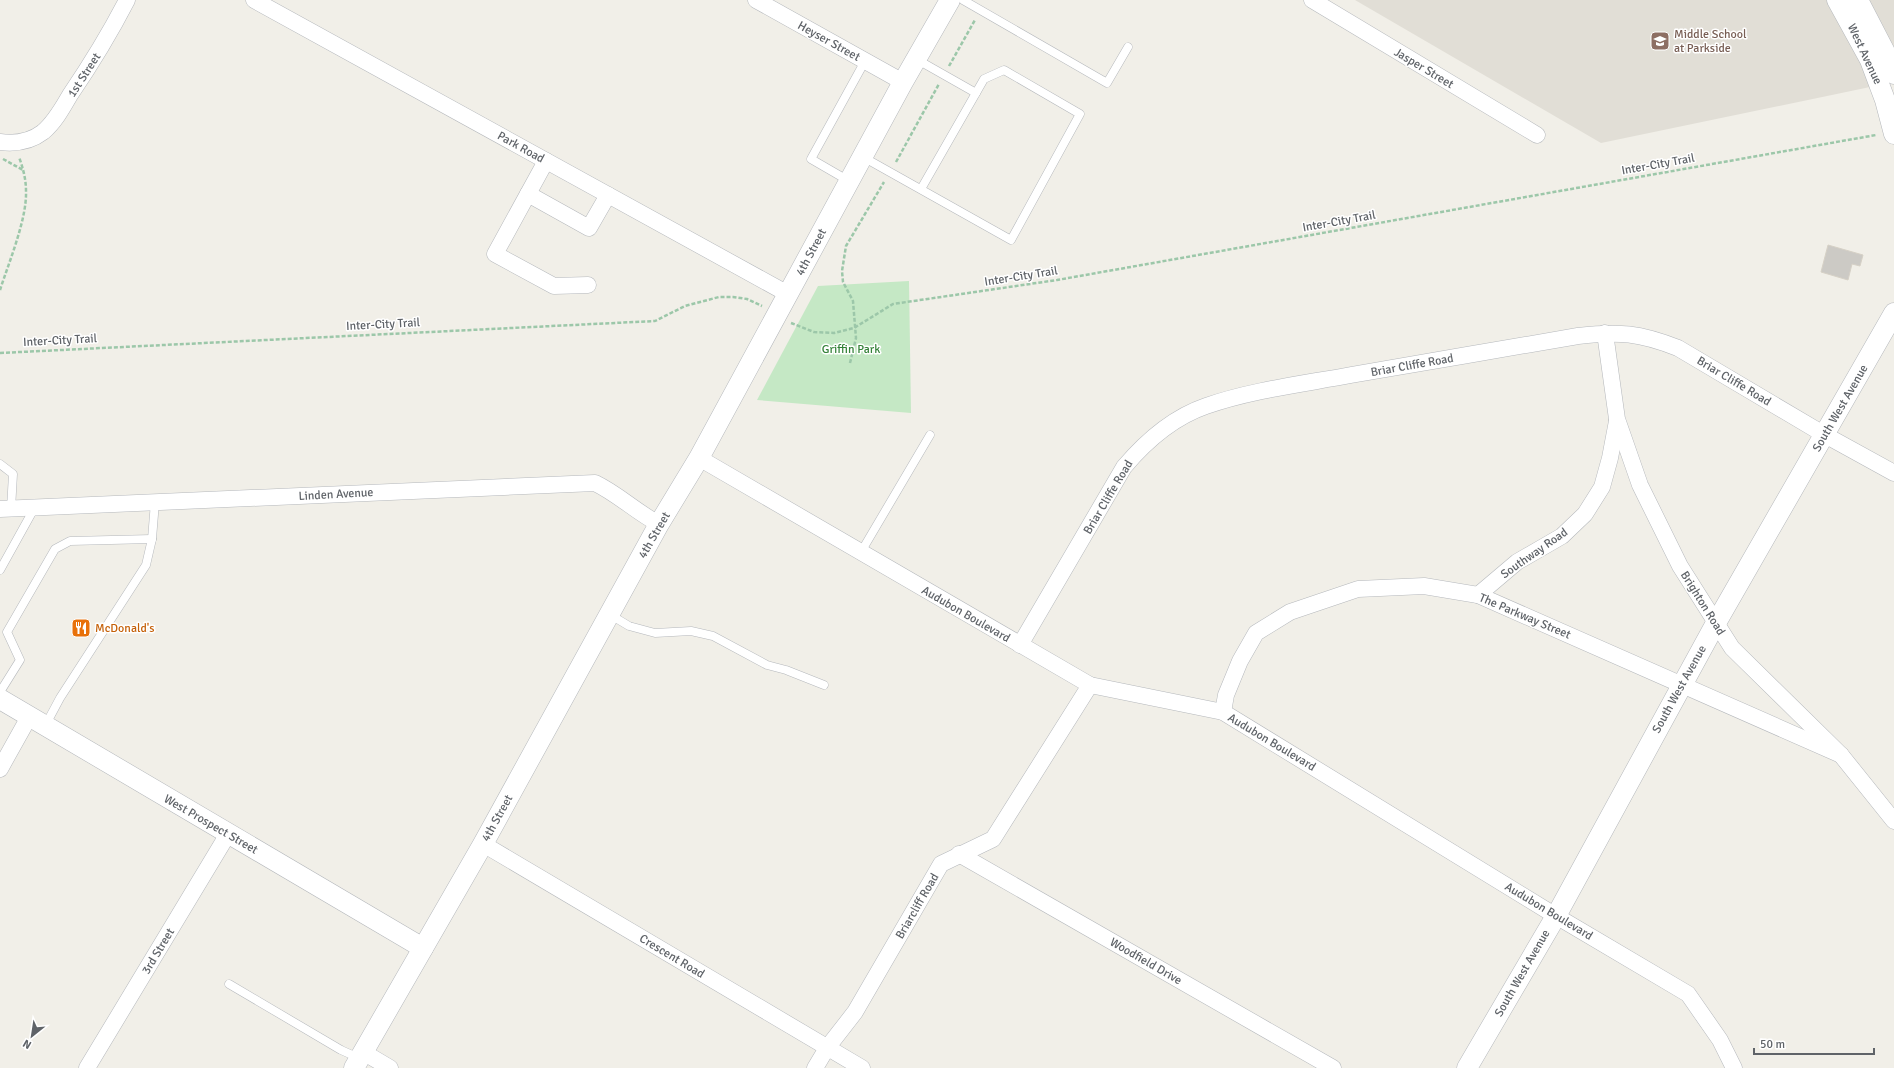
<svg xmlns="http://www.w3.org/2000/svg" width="1894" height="1068" viewBox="0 0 1894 1068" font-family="Signika,sans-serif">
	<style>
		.education { fill: #e1ded6 }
		.green { fill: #c5e8c5 }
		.building { fill: #cccac5; stroke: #d6d1c6 }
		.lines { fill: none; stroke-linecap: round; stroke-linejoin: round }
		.service-casing { stroke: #b5b8bc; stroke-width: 9 }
		.minor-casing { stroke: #b5b8bc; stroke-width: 17 }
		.tertiary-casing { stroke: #b5b8bc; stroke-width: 21 }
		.path { stroke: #9cc7a9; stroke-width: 2.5; stroke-dasharray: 4 2; stroke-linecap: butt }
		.service { stroke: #fff; stroke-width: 8 }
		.minor { stroke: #fff; stroke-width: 16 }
		.tertiary { stroke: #fff; stroke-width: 20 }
		.labels { text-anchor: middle; stroke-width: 3; stroke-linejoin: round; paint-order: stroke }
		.education-label { font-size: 12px; fill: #785e54; stroke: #fff; text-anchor: start }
		.street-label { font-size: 12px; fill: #5f6368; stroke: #fff }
		.park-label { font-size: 12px; fill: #348238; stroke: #fff }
		.food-label { font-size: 12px; fill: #c56008; stroke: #fff; text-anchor: start }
	</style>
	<rect width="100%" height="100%" fill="#f1efe8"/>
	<polygon class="education" points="1355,0 1894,0 1894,82 1601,143"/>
	<polygon class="green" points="909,281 911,413 757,400 818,286"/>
	<polygon class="building" points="1828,245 1863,255 1860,266 1852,264 1848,280 1821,272"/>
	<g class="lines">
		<defs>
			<g id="service">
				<polyline points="963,0 1107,83 1128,47"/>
				<polyline points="916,59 976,93"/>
				<polyline points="863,157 1011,240 1080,114 1004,70 984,79 921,189"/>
				<polyline points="849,181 811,159 865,61"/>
				<polyline points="0,464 13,474 11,509"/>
				<polyline points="861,552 930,435"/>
				<polyline points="0,570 35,507"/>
				<polyline points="609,614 629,626 655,633 691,631 713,636 767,665 786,670 824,685"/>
				<polyline points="0,692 20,660 7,632 55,549 70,541 152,539"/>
				<polyline points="45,726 60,698 146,565 152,539 155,502"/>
				<polyline points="229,984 341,1050 359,1058"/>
			</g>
			<g id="minor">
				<polyline points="254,0 788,294"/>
				<polyline points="756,0 903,82"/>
				<polyline points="1312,0 1537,135"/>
				<path d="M 0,142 C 16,144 30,142 43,132 C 55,122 63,107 70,95 C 91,64 110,33 127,0"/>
				<polyline points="546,161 495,254 554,286 588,285"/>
				<polyline points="528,194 589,228 608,195"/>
				<polyline points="1605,333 1617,419 1640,485 1680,566 1732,648 1841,755 1894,821"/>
				<polyline points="699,458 1090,685 1223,712 1556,916 1688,994 1720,1040 1734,1068"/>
				<path d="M 0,509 L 595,483 C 618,494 636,512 659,524"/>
				<polyline points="1478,595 1517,562 1562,536 1585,514 1602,487 1610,458 1617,421"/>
				<path d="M 1020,645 L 1124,467 C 1146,441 1174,417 1206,406 C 1252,390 1303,384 1351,375 C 1427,362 1502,349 1578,336 C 1619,331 1640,333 1678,348 L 1825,435 L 1894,473"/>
				<polyline points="1223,712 1226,695 1240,661 1256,633 1290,612 1358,589 1424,586 1478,595 1841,755"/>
				<polyline points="0,769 29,717"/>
				<polyline points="483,844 862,1068"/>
				<polyline points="959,854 1333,1068"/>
				<polyline points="363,1052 390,1068"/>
				<polyline points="87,1068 228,834"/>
				<polyline points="815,1068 827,1048 855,1012 941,864 993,839 1090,685"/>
			</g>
			<g id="tertiary">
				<polyline points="1837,0 1870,60 1885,100 1894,134"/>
				<polyline points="1858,0 1888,58 1894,74"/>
				<polyline points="0,699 423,948"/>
				<polyline points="354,1068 483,844 659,524 699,458 903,82 950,0"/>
				<polyline points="1467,1068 1556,916 1716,623 1894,313"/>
			</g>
		</defs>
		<use href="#service" class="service-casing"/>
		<use href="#minor" class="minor-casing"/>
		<use href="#tertiary" class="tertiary-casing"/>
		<g class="path">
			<polyline points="949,66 975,20"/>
			<polyline points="3,159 23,170"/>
			<polyline points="896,162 939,84"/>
			<path d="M 0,290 C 9,262 27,219 26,191 C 26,179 23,168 19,157"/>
			<polyline points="791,323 814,332 834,333 854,328 893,304 1057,280 1876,135"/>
			<polyline points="0,353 655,321 685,306 719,297 733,297 747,299 762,306"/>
			<polyline points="850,363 856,338 853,301 843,282 842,271 846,246 884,182"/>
		</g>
		<use href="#service" class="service"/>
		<use href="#minor" class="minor"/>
		<use href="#tertiary" class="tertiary"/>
	</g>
	<defs>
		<symbol id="school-square" viewBox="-11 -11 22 22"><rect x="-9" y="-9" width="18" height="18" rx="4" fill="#8d6e63" stroke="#fff"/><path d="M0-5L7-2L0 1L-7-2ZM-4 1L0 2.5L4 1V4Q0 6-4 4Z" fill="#fff"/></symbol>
		<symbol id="restaurant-square" viewBox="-11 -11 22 22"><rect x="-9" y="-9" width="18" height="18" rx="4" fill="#e8710a" stroke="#fff"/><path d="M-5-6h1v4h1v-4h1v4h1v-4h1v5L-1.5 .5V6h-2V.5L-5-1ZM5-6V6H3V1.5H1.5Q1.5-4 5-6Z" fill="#fff"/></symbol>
	</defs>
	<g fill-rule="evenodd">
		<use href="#school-square" x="1649" y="30" width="22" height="22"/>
		<use href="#restaurant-square" x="70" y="617" width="22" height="22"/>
	</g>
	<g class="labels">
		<g class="education-label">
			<text x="1674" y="38">Middle School<tspan x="1674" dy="14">at Parkside</tspan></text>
		</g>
		<g class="street-label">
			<text transform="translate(829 41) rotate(29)" y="4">Heyser Street</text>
			<text transform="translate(1865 54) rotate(65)" y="4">West Avenue</text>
			<text transform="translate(1424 68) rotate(31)" y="4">Jasper Street</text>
			<text transform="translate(84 75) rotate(-57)" y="4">1st Street</text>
			<text transform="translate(521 147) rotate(29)" y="4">Park Road</text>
			<text transform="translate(1658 164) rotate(-10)" y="4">Inter-City Trail</text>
			<text transform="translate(1339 221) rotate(-10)" y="4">Inter-City Trail</text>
			<text transform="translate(811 252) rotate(-62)" y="4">4th Street</text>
			<text transform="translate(1021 276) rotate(-9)" y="4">Inter-City Trail</text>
			<text transform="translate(383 324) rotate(-3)" y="4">Inter-City Trail</text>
			<text transform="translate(60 340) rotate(-3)" y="4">Inter-City Trail</text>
			<text transform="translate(1412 365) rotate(-10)" y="4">Briar Cliffe Road</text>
			<text transform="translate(1734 381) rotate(31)" y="4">Briar Cliffe Road</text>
			<text transform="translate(1840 408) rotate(-60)" y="4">South West Avenue</text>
			<text transform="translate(336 494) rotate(-3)" y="4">Linden Avenue</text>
			<text transform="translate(1108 497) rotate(-59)" y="4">Briar Cliffe Road</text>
			<text transform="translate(654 535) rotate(-60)" y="4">4th Street</text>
			<text transform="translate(1534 553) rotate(-35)" y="4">Southway Road</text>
			<text transform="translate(1703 603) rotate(58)" y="4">Brighton Road</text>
			<text transform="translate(966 614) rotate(30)" y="4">Audubon Boulevard</text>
			<text transform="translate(1525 616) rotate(23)" y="4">The Parkway Street</text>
			<text transform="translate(1679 689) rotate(-61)" y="4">South West Avenue</text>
			<text transform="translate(1272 742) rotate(31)" y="4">Audubon Boulevard</text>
			<text transform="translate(497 818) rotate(-61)" y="4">4th Street</text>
			<text transform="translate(211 824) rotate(30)" y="4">West Prospect Street</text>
			<text transform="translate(917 906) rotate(-60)" y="4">Briarcliff Road</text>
			<text transform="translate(1549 911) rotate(31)" y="4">Audubon Boulevard</text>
			<text transform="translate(158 951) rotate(-59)" y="4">3rd Street</text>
			<text transform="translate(672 956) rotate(31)" y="4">Crescent Road</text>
			<text transform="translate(1146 961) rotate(30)" y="4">Woodfield Drive</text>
			<text transform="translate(1522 973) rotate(-60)" y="4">South West Avenue</text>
		</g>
		<g class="park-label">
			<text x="851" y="353">Griffin Park</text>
		</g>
		<g class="food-label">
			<text x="95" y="632">McDonald's</text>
		</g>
	</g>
	<g transform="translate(32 1036) rotate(210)" stroke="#ffffff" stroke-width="3" paint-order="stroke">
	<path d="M0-3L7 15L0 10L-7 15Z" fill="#5f6368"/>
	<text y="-6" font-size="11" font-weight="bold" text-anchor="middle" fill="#5f6368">N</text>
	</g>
	<path d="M1754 1048v6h120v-6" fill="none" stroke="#5f6368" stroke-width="2"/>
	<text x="1760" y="1048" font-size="12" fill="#5f6368" stroke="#ffffff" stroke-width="3" paint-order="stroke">50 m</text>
</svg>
